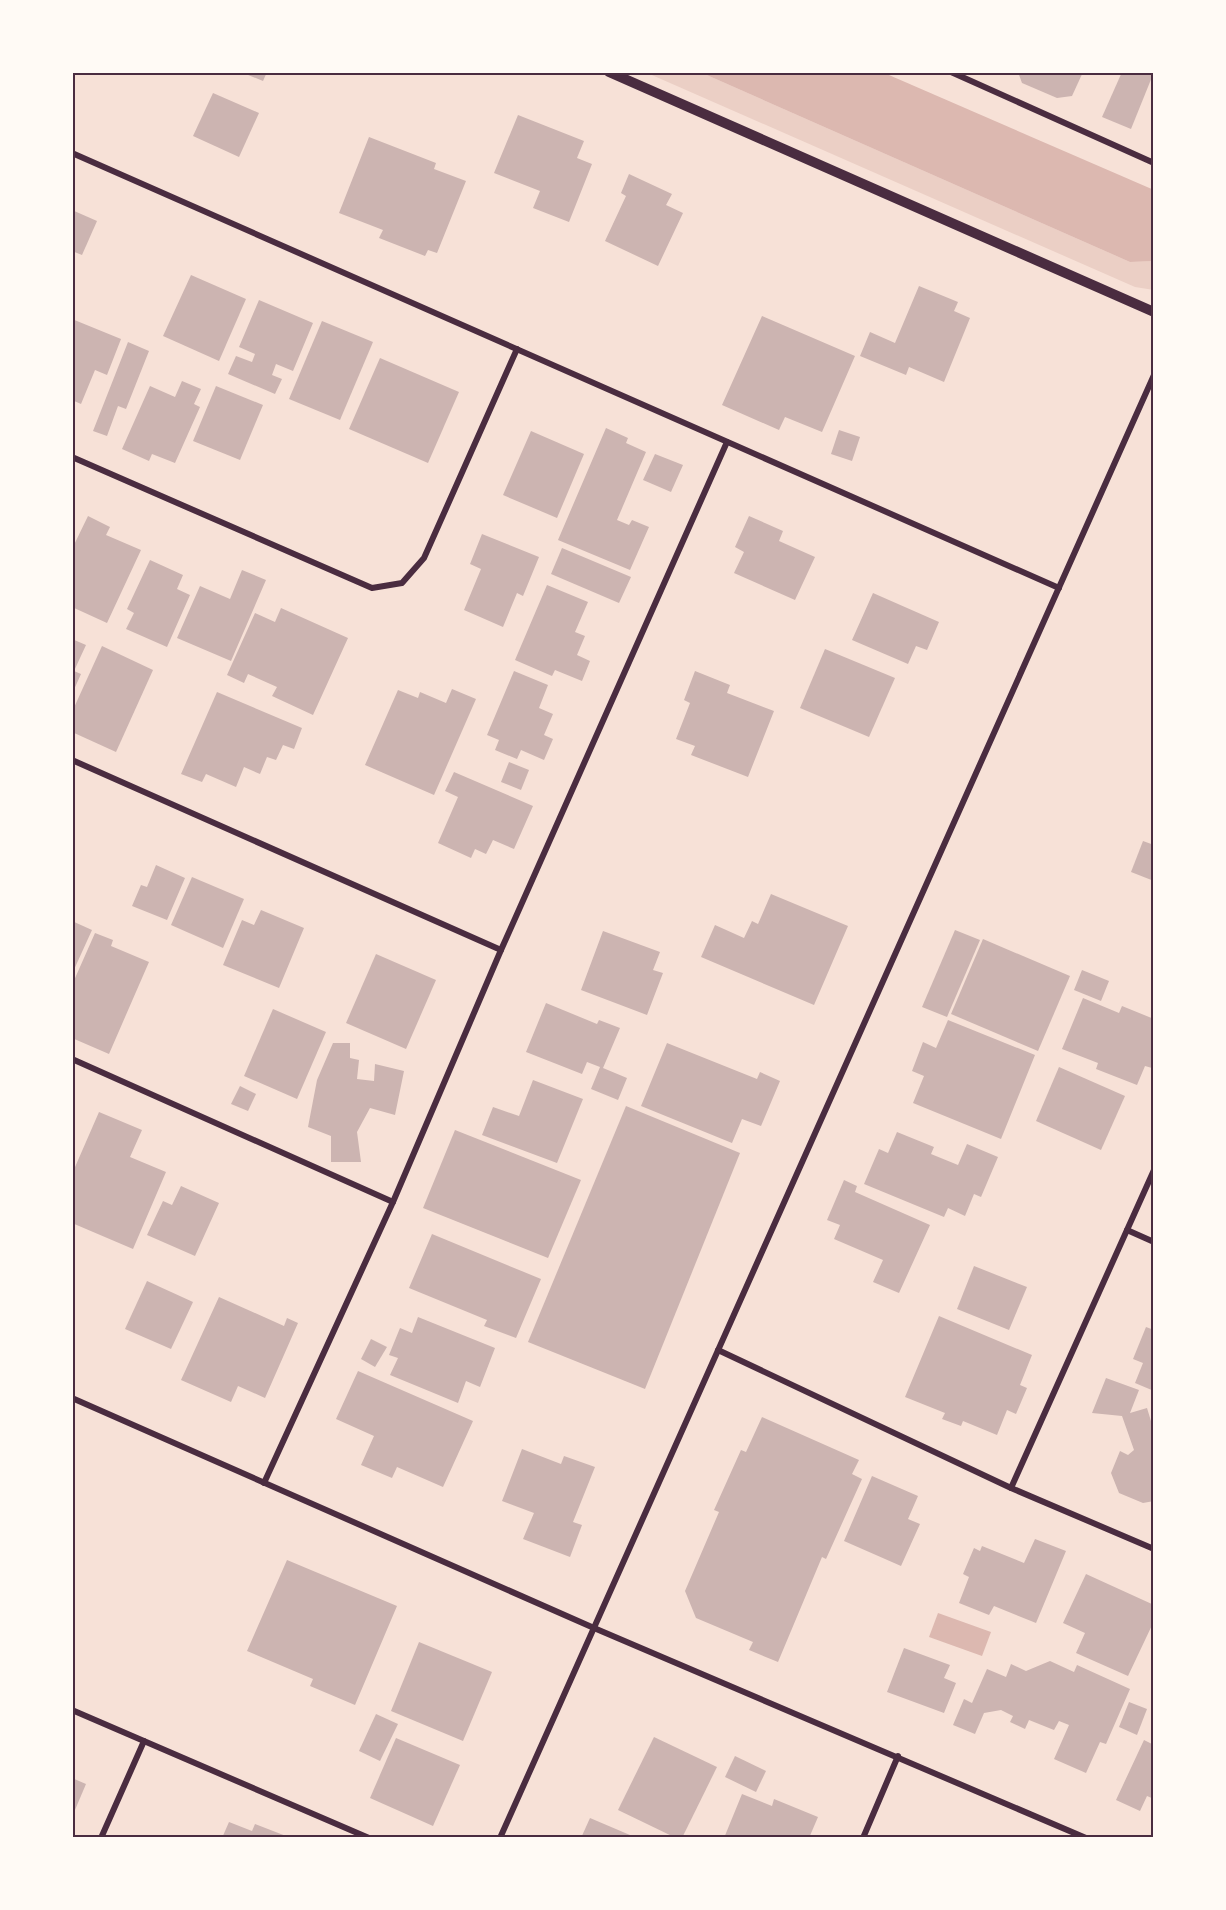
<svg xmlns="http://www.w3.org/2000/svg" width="1226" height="1910" viewBox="0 0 1226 1910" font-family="Arial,sans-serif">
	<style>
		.green { fill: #ebcfc5 }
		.water { fill: #dcb8b0 }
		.building { fill: #ccb4b1 }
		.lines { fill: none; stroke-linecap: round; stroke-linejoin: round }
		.minor { stroke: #4a2c40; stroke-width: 6 }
		.tertiary { stroke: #4a2c40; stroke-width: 10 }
		.neatline { fill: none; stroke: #4a2c40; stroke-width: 2 }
	</style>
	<rect width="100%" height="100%" fill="#f7e1d7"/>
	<polygon class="green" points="645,72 700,72 1130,262 1154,261 1154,290 1135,287"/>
	<g class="water">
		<polygon points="700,72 882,72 1154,190 1154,261 1130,262"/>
		<polygon points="938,1613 991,1632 982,1656 929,1637"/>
	</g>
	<g class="building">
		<polygon points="241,72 267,72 263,81"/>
		<polygon points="1018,72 1083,72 1072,96 1057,98 1022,83"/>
		<polygon points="1122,72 1154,72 1131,129 1102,117"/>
		<polygon points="213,93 259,113 239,157 193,136"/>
		<polygon points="518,115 584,141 577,158 592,164 569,222 533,208 540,191 494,173"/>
		<polygon points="369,137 436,163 434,169 466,181 437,253 428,250 425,256 379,238 383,230 339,213"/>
		<polygon points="629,174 672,194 666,205 683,213 658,266 605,241 626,196 621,193"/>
		<polygon points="72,210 97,221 82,255 72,251"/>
		<polygon points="191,275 246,299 219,361 163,336"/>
		<polygon points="919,286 958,302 954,311 970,318 944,382 909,367 906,375 860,356 870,332 895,343"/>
		<polygon points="259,300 313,323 293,371 276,364 272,375 282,379 275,394 228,374 236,356 252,362 255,354 239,347"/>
		<polygon points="762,316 855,356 822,432 785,417 779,430 722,405"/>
		<polygon points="72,319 121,339 107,375 95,370 81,404 72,400"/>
		<polygon points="322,321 373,342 340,420 289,399"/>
		<polygon points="128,342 149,351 126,409 118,406 107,436 93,431"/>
		<polygon points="380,358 459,392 428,463 349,429"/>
		<polygon points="182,381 201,389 194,404 200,407 175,463 152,454 149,461 122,449 150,386 175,397"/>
		<polygon points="216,386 263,405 240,460 193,441"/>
		<polygon points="606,428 628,438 626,443 646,452 617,520 629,525 632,520 649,527 630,570 558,540"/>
		<polygon points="839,430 860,437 852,461 831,454"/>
		<polygon points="531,431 584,454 557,518 503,495"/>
		<polygon points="655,454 683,465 671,492 643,480"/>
		<polygon points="88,516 110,527 106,535 141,550 107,623 72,607 72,549"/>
		<polygon points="749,516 783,531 779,541 815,557 795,600 734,573 744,552 735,547"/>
		<polygon points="482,534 539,557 523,596 517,593 503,627 464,610 481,569 470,564"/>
		<polygon points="562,548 631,577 619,603 551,574"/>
		<polygon points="150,560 183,575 177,589 190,595 167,647 126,629 134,613 127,609"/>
		<polygon points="242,570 266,580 231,661 177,638 200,586 230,599"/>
		<polygon points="547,585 588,602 575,632 585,636 577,655 590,661 582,681 555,670 552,676 515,660"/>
		<polygon points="873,593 939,622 927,650 916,646 908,664 852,640"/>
		<polygon points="281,608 348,638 313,715 272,696 277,687 248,674 244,683 227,675 255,613 275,622"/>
		<polygon points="72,639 86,645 74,671 81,674 72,694"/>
		<polygon points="102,646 153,670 116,752 72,732 72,712"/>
		<polygon points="825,649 895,678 869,737 800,708"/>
		<polygon points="514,671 548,685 539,708 553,714 544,735 553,739 544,760 521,750 517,759 495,750 499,740 487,735"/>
		<polygon points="695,671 730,685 727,693 774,711 748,777 691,755 695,746 676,739 690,703 684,700"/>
		<polygon points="452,689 476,699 434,795 365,765 398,690 418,698 420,692 446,703"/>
		<polygon points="217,692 302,728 294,749 283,745 276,760 267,757 260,774 244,767 236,787 206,774 202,782 181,774"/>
		<polygon points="509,762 529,770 521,790 501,782"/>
		<polygon points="454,772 533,806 514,849 493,840 486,854 475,849 471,858 438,843 458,797 445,791"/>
		<polygon points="1143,841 1154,845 1154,881 1131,872"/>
		<polygon points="156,865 185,878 167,920 132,906 141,885 147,887"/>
		<polygon points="192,877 244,899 223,948 171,925"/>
		<polygon points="771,894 848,926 814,1005 701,957 715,925 744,938 752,921 758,924"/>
		<polygon points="261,910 304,928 279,988 223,965 242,920 254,925"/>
		<polygon points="72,921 92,930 72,974"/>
		<polygon points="955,930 980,940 947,1017 922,1007"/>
		<polygon points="603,931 660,952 653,970 663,973 647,1015 581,990"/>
		<polygon points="95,933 113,940 111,946 149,962 109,1054 72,1038 72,985"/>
		<polygon points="983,939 1070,976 1038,1051 951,1014"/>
		<polygon points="376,954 436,980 406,1049 346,1023"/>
		<polygon points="1082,970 1109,981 1101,1001 1074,990"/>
		<polygon points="1083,998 1119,1013 1122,1006 1154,1019 1154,1062 1152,1068 1145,1066 1137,1085 1096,1069 1098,1063 1062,1049"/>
		<polygon points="546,1003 597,1024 599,1020 620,1028 603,1068 627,1078 618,1100 591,1089 600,1067 587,1062 582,1074 526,1052"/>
		<polygon points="273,1009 326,1032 297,1099 244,1076"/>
		<polygon points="948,1020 1035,1055 1001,1139 913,1103 924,1076 912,1071 923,1042 936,1048"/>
		<polygon points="333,1043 350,1043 350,1058 359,1060 357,1079 374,1081 375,1064 404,1071 395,1115 370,1108 357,1132 361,1162 331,1162 331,1136 308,1127 317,1080"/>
		<polygon points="667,1043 757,1079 760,1072 780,1081 761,1126 742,1119 732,1143 641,1106"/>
		<polygon points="1059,1067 1125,1096 1101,1150 1036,1121"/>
		<polygon points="533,1080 583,1099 557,1163 482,1135 493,1107 519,1116"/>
		<polygon points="240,1086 256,1094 248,1111 231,1104"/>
		<polygon points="626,1106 740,1153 645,1389 528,1342"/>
		<polygon points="99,1112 142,1130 130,1157 166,1172 133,1249 72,1223 72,1174"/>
		<polygon points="455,1130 581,1180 548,1258 423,1208"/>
		<polygon points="897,1132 934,1147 931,1154 958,1165 967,1144 998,1157 981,1197 974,1194 965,1216 948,1208 944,1217 864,1184 879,1149 888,1153"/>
		<polygon points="844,1180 857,1186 855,1192 930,1225 899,1293 873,1282 883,1260 834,1239 840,1225 827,1220"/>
		<polygon points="181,1186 219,1203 195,1256 147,1235 163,1201 172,1205"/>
		<polygon points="432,1234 541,1279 516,1338 484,1326 487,1320 409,1288"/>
		<polygon points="974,1266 1027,1287 1009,1330 957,1309"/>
		<polygon points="147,1281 193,1302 171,1349 125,1329"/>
		<polygon points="219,1297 284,1326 287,1318 298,1323 265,1398 238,1386 231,1402 181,1380"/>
		<polygon points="939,1316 1032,1355 1020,1385 1027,1388 1016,1414 1007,1410 997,1435 963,1421 961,1426 942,1419 945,1413 905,1397"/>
		<polygon points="418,1317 495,1348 480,1387 466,1381 458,1403 390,1375 398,1358 389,1355 400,1328 412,1333"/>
		<polygon points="1146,1327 1154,1330 1154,1391 1135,1383 1143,1363 1133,1359"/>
		<polygon points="371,1339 387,1347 375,1367 361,1359"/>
		<polygon points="358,1371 473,1421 443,1487 397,1467 392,1478 361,1465 374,1436 336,1419"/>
		<polygon points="1106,1378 1139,1390 1130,1413 1147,1408 1154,1431 1154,1501 1143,1503 1119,1493 1111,1473 1120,1451 1128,1455 1134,1450 1122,1416 1092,1413"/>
		<polygon points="762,1417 859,1460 852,1474 862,1479 826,1559 822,1557 778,1662 749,1650 753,1642 696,1618 685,1591 719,1512 714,1510 741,1450 746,1452"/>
		<polygon points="522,1449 561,1464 564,1456 595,1467 573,1522 582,1525 570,1557 523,1539 534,1513 502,1501"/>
		<polygon points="872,1476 918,1496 908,1519 920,1524 901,1566 844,1541"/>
		<polygon points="1035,1539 1066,1551 1036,1623 994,1606 989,1615 959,1603 969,1577 963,1574 974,1548 980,1551 982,1546 1024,1563"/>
		<polygon points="287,1560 397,1606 355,1705 310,1686 313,1679 247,1651"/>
		<polygon points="1086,1574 1154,1605 1154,1621 1128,1676 1076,1653 1085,1633 1063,1623"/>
		<polygon points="419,1642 492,1672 463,1741 391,1711"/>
		<polygon points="904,1648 950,1665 944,1678 956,1683 944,1713 887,1692"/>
		<polygon points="1050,1661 1074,1672 1077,1665 1130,1689 1106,1744 1100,1742 1086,1773 1054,1759 1069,1725 1059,1721 1054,1730 1029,1720 1025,1729 1010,1722 1013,1716 1001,1710 984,1713 975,1734 953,1725 964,1699 972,1703 987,1669 1006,1677 1011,1664 1026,1671"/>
		<polygon points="1129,1702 1147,1709 1137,1735 1119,1727"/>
		<polygon points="376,1714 398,1724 380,1761 359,1751"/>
		<polygon points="654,1737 717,1767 682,1838 676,1838 618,1810"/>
		<polygon points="396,1738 460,1765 433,1826 370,1798"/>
		<polygon points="1144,1740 1154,1745 1154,1799 1147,1796 1140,1811 1116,1800"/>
		<polygon points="735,1756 766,1771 756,1792 725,1777"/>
		<polygon points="72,1778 86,1784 72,1817"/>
		<polygon points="742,1794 772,1806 774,1799 818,1817 809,1838 724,1838"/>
		<polygon points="590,1818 637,1838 581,1838"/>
		<polygon points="229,1822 252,1831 255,1824 286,1836 222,1838"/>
	</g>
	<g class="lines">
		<g class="minor">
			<polyline points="951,72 1154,163"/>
			<polyline points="72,153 1059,588"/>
			<polyline points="72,457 372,588 402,583 424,558 517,349"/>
			<polyline points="72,760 501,950"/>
			<polyline points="72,1059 393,1202"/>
			<polyline points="1127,1230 1154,1242"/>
			<polyline points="718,1350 1011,1488 1154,1549"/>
			<polyline points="72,1398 594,1628 1086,1838"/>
			<polyline points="264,1483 393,1202 501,950 727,442"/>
			<polyline points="1011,1488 1154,1170"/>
			<polyline points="72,1710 369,1838"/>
			<polyline points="101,1838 144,1741"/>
			<polyline points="500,1838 1154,375"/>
			<polyline points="863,1838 898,1756"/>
		</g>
		<polyline class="tertiary" points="609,72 1154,312"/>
	</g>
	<rect width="1226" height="1910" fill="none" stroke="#fffaf5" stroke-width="147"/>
	<rect x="74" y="74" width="1078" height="1762" class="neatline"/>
</svg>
